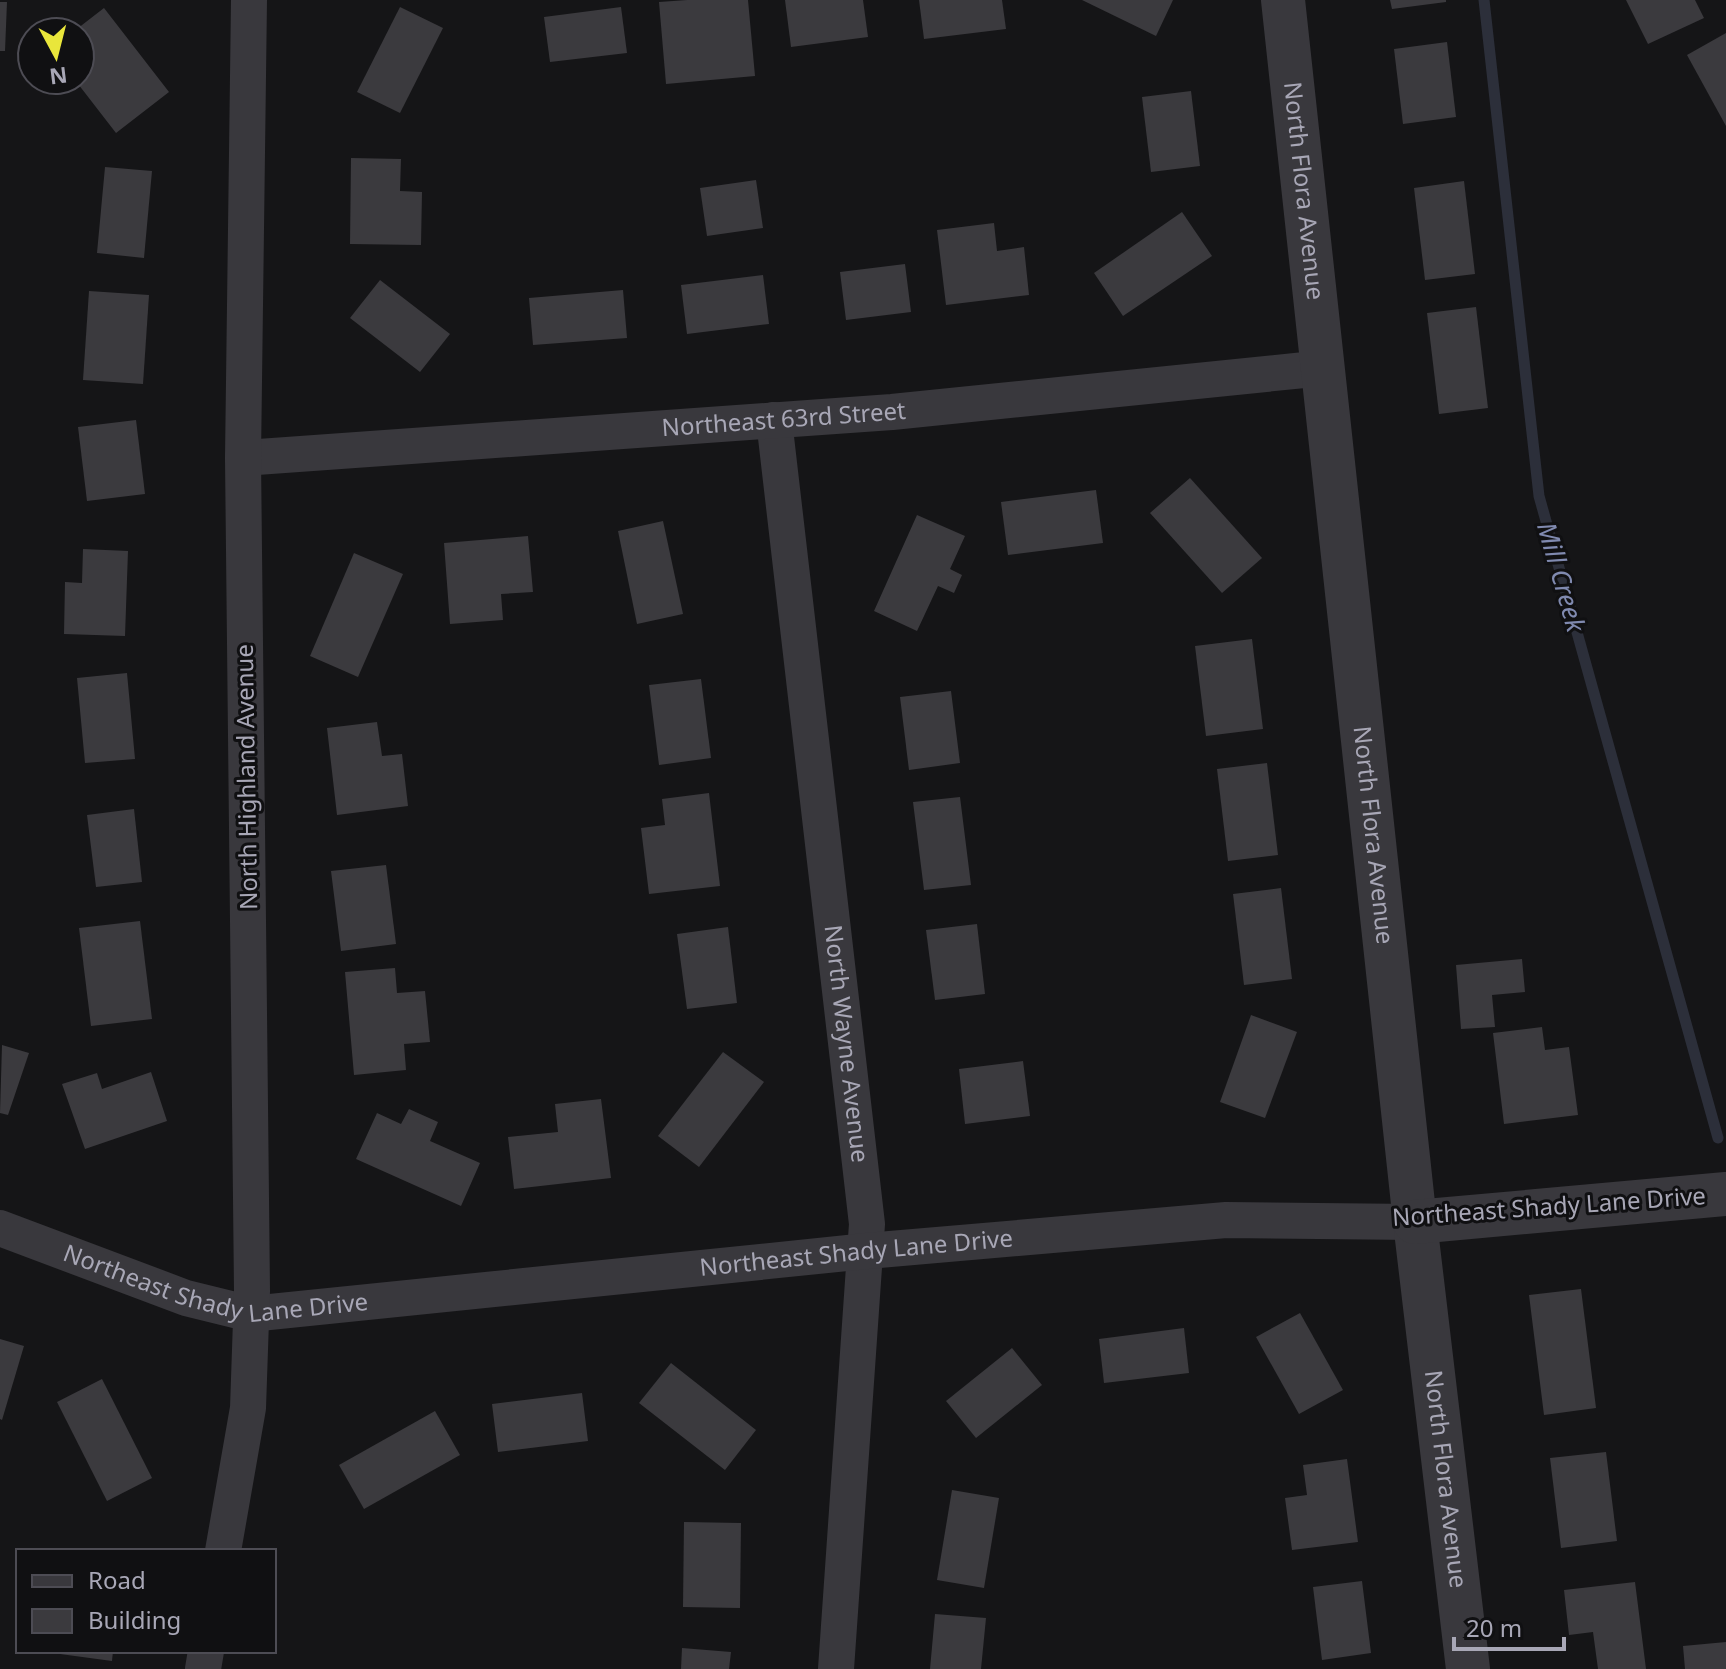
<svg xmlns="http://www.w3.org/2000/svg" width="1726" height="1669" viewBox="0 0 1726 1669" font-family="'Noto Sans',sans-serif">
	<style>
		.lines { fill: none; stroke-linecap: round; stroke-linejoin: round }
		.stream { stroke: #2c2f3a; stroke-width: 11 }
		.building { fill: #3b3a3e }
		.minor { stroke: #39383d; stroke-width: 36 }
		.tertiary { stroke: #39383d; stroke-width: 44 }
		.labels { text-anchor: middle; stroke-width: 6; stroke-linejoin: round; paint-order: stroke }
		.street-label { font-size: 24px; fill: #a8a7b6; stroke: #101012 }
		.water-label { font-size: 26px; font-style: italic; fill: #808ab0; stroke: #101012 }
	</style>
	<rect width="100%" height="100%" fill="#151517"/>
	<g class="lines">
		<polyline class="stream" points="1484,0 1539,496 1718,1138"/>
	</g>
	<g class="building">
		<polygon points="687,0 748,0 755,76 666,84 659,2"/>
		<polygon points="785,0 863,0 868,37 791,47"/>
		<polygon points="919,0 1002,0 1006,29 924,39"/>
		<polygon points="1082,0 1173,0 1156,36"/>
		<polygon points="1390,0 1446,0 1446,2 1392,9"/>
		<polygon points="1626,0 1695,0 1704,18 1648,44"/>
		<polygon points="0,2 7,2 5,51 0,51"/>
		<polygon points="400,7 443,28 400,113 357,92"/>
		<polygon points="621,7 627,53 550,62 544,17"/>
		<polygon points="104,8 169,92 116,133 75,80 80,80 80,32 73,32"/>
		<polygon points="1726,33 1726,126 1687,55"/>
		<polygon points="1447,42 1456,117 1403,124 1394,49"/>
		<polygon points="1191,91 1200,166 1151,172 1142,97"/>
		<polygon points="351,158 401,159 400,191 422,192 421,245 350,244"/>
		<polygon points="105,167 152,171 144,258 97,253"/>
		<polygon points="756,180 763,228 707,236 700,188"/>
		<polygon points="1464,181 1475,274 1425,280 1414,188"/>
		<polygon points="1182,212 1212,256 1123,316 1094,273"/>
		<polygon points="994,223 997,251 1024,247 1029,295 946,305 937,230"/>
		<polygon points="905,264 911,312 846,320 840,272"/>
		<polygon points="763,275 769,324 687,334 681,285"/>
		<polygon points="380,280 450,334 420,372 350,318"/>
		<polygon points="623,290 627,338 533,345 529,298"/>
		<polygon points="89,291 149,295 143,384 83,380"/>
		<polygon points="1476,307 1488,408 1439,414 1427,313"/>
		<polygon points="136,420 145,494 87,501 78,427"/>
		<polygon points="1190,478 1262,558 1222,593 1150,513"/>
		<polygon points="1096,490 1103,543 1008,555 1001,502"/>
		<polygon points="917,515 965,536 950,569 962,575 954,593 938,586 917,631 874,611"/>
		<polygon points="663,521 683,614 637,624 618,531"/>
		<polygon points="528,536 533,592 501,594 503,620 450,624 444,543"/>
		<polygon points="83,549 128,551 125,636 64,634 65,582 82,583"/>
		<polygon points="354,553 403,574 358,677 310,656"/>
		<polygon points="1252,639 1263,729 1206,736 1195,646"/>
		<polygon points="127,673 135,759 85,763 77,678"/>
		<polygon points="701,679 711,758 659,765 649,685"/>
		<polygon points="951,691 960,763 909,770 900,697"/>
		<polygon points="377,722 382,756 402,754 408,806 337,815 327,728"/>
		<polygon points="1267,763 1278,855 1228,861 1217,769"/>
		<polygon points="709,793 720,886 649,894 641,828 665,825 662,799"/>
		<polygon points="960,797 971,885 924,890 913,802"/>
		<polygon points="134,809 142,882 96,887 87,815"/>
		<polygon points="386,865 396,944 341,951 331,871"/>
		<polygon points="1281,888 1292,979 1244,985 1233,894"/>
		<polygon points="140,921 152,1019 91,1026 79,928"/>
		<polygon points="977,924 985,994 935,1000 926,930"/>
		<polygon points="728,927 737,1003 687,1009 677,934"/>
		<polygon points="1522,959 1525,992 1492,995 1495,1027 1461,1029 1456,965"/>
		<polygon points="395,968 397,993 425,991 430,1042 404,1044 406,1070 354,1075 345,972"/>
		<polygon points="1251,1015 1297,1032 1265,1118 1220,1102"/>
		<polygon points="1542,1027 1545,1050 1569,1047 1578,1115 1504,1124 1493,1033"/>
		<polygon points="2,1045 29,1053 8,1115 0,1113"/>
		<polygon points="723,1052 764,1082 699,1167 658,1136"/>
		<polygon points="1023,1061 1030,1116 965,1124 959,1069"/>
		<polygon points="151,1072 167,1121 85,1149 62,1084 97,1073 102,1089"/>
		<polygon points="601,1099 611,1178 514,1189 508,1137 558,1132 555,1104"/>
		<polygon points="409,1109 438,1122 430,1141 480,1163 461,1206 356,1159 377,1113 401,1124"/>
		<polygon points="1581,1289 1596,1408 1544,1415 1529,1295"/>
		<polygon points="1300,1313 1343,1390 1299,1414 1256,1337"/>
		<polygon points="1184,1328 1189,1373 1104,1383 1099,1339"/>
		<polygon points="0,1339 24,1346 2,1420 0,1419"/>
		<polygon points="1012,1348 1042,1385 976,1438 946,1401"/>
		<polygon points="671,1363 756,1430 725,1470 639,1403"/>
		<polygon points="102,1379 152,1478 107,1501 57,1402"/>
		<polygon points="582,1393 588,1441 498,1452 492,1404"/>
		<polygon points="435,1411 460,1455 364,1509 339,1465"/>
		<polygon points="1606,1452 1617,1541 1561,1548 1550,1458"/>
		<polygon points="1347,1459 1358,1542 1292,1550 1285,1498 1307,1495 1303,1465"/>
		<polygon points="952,1490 999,1498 984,1588 937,1580"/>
		<polygon points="684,1522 741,1523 740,1608 683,1607"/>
		<polygon points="1362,1581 1371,1653 1322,1660 1313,1587"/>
		<polygon points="1635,1582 1646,1669 1598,1669 1593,1632 1569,1635 1564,1590"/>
		<polygon points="935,1614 986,1618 981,1669 930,1669"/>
		<polygon points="1726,1642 1726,1669 1685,1669 1683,1646"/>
		<polygon points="682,1648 731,1652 729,1669 681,1669"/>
		<polygon points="60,1651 113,1651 112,1661 60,1654"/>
	</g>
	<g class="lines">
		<g class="minor">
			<path id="s1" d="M 774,420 L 867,1224 L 836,1669"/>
			<path id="s2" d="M 243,458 L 892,412 L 1324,368"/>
			<path id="s3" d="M 0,1228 L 186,1298 L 251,1314 L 867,1251 L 1226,1220 L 1415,1222"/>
			<polyline points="223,1551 248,1408 252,1291 243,458 249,0"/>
			<polyline points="203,1669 206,1651"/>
		</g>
		<g class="tertiary">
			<path id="s4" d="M 1283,0 L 1415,1222 L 1468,1669"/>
			<polyline points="1415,1222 1726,1194"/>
		</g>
	</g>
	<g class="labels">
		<g class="street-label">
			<text dy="8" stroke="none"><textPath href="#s4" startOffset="192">North Flora Avenue</textPath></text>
			<text dy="8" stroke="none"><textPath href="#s2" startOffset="542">Northeast 63rd Street</textPath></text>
			<text transform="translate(247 777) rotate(-91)" y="8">North Highland Avenue</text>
			<text dy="8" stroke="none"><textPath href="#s4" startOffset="840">North Flora Avenue</textPath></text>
			<text dy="8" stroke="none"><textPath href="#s1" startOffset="628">North Wayne Avenue</textPath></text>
			<text transform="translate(1549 1207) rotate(-4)" y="8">Northeast Shady Lane Drive</text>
			<text dy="8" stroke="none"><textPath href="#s3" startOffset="874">Northeast Shady Lane Drive</textPath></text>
			<text dy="8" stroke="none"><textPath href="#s3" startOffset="226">Northeast Shady Lane Drive</textPath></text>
			<text dy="8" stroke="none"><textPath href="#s4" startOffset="1488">North Flora Avenue</textPath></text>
		</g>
		<g class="water-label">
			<text transform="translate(1561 577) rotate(74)" y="9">Mill Creek</text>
		</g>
	</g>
	<rect x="16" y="1549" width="260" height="104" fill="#101012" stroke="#4d4c54" stroke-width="2"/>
	<rect x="32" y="1575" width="40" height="12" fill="#39383d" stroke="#4d4c54" stroke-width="2"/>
	<text x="88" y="1589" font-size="24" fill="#a8a7b6">Road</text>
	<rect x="32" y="1609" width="40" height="24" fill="#3b3a3e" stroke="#4d4c54" stroke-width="2"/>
	<text x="88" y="1629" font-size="24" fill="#a8a7b6">Building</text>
	<g transform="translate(56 56) rotate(173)"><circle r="38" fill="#101012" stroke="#4d4c54" stroke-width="2"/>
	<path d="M0-6L14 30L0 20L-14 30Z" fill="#e9e63b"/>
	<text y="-12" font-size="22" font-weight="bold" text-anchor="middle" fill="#a8a7b6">N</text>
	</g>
	<path d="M1454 1637v12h110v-12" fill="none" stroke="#a8a7b6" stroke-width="4"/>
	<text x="1466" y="1637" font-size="24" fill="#a8a7b6" stroke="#101012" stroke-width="6" paint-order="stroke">20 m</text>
</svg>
